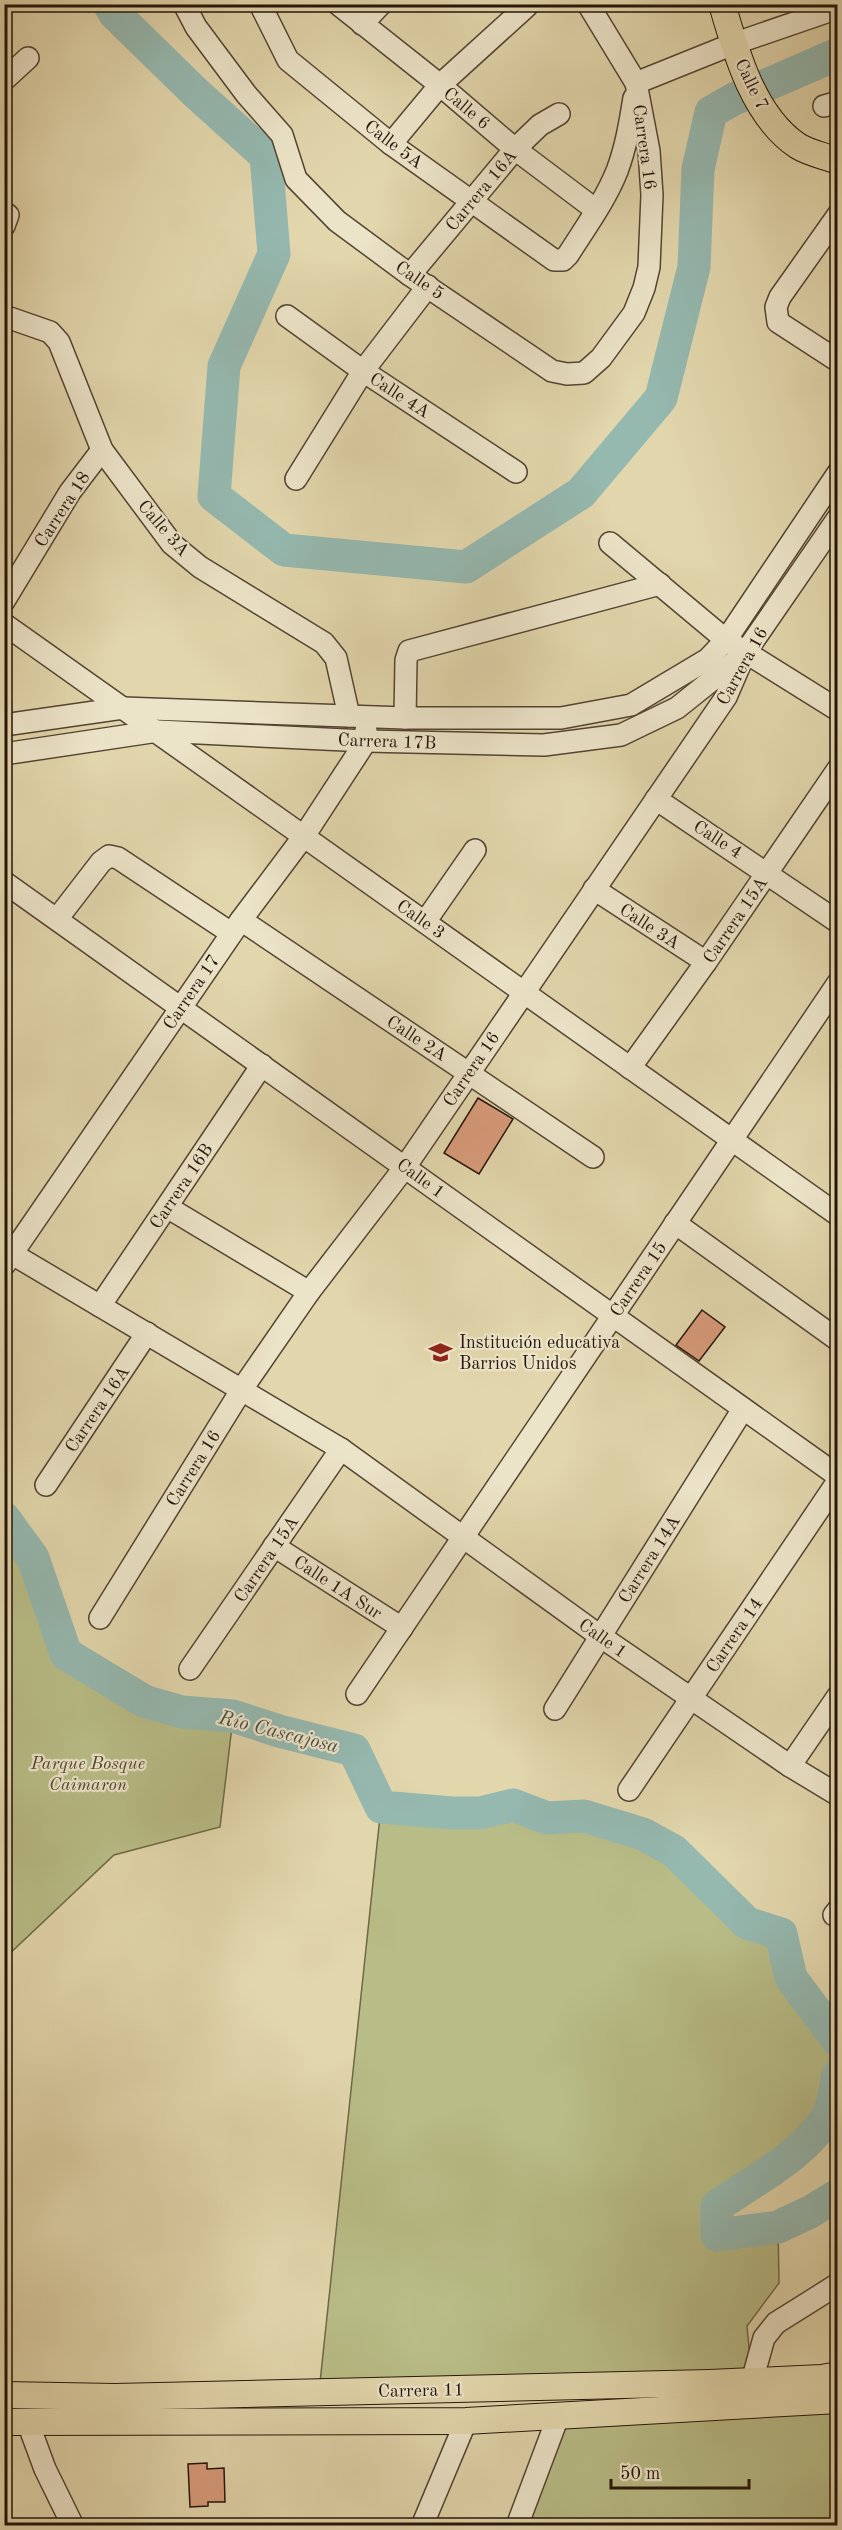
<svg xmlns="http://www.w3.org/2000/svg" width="842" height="2530" viewBox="0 0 842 2530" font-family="'Old Standard TT',serif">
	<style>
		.green { fill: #b8bc86; stroke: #6e6848; stroke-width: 1.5 }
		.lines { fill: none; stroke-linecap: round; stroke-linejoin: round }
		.river { stroke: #95b8af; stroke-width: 33 }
		.building { fill: #d89b7a; stroke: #23140a; stroke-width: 1.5 }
		.minor-casing { stroke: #534432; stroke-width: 24 }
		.major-casing { stroke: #23140a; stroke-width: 28 }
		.minor { stroke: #ece4c9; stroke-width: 21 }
		.major { stroke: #e2d6ac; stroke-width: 26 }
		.labels { text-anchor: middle; stroke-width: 4.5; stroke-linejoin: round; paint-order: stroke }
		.street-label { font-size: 18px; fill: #23140a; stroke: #ece4c9 }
		.poi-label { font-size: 18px; fill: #23140a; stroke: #ece4c9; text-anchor: start }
		.park-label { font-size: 18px; font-style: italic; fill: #50462f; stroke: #ece4c9 }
		.water-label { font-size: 20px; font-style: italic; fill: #4b4d44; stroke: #ece4c9 }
	</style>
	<rect width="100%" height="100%" fill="#e2d6ac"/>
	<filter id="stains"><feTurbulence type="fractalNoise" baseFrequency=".00333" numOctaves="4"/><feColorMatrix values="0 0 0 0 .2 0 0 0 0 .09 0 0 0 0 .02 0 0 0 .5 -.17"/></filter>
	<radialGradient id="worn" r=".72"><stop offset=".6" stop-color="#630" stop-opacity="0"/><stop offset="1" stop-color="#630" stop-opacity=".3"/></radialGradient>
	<g class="green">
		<polygon points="5,1535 24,1555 60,1663 91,1674 141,1708 233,1718 220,1827 114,1855 5,1958"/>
		<polygon points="513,1805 547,1818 584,1816 643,1834 674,1851 747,1923 781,1934 791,1978 837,2041 837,2075 831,2107 813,2135 785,2161 718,2206 718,2235 778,2227 779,2283 747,2326 752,2381 319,2392 381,1807 452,1813 480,1813"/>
		<polygon points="837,2400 837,2525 517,2526 559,2414"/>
	</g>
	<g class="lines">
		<g class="river">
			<polyline points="109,4 115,14 197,94 266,156 274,254 224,366 214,496 284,550 466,567 581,493 661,398 694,267 698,169 711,112 734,99 838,54"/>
			<polyline points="4,1518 33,1558 66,1654 144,1701 182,1712 233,1716 279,1731 354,1750 381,1807 452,1813 480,1813 513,1805 547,1818 584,1816 643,1834 674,1851 747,1923 781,1934 791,1978 838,2041"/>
			<path d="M 838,2075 C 835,2085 835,2097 831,2107 C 816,2149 753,2181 717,2206 L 717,2235 L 778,2227 L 810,2212 L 838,2195"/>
		</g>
	</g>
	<g class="building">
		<polygon points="478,1098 513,1119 479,1174 444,1153"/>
		<polygon points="702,1310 725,1327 699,1361 676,1345"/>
		<polygon points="207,2463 207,2469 224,2468 225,2502 208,2502 208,2506 190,2507 188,2464"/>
	</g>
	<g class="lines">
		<defs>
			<g id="minor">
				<polyline points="184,4 196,27 246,94 282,135 296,179 337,221 410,275 552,371 567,374 584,373 601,358 634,313 644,288 649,267 652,195 649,151 636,83 588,4"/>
				<path d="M 260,4 L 288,60 L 391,144 L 554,260 L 563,260 L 568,255 C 585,228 605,201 617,171 C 626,147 630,123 634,98"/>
				<polyline points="338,4 440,85 515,149 596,210"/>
				<polyline points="362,24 381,4"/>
				<polyline points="4,80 28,58"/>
				<polyline points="636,83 733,44 838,8"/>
				<polyline points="824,106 838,102"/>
				<polyline points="391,144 440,85 527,6"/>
				<polyline points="838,215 780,297 776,307 778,322 838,361"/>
				<polyline points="4,226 8,215"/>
				<polyline points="410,275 515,149 540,125 559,114"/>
				<polyline points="4,316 50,332 59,342 102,450 172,544 200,567 324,643 336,658 349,716"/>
				<polyline points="287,316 363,371 516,472"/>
				<polyline points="296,479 363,371 428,286"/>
				<polyline points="610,543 726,640 838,710"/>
				<polyline points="4,601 70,492 102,450"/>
				<polyline points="4,624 838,1215"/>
				<polyline points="405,718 406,660 409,651 660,584"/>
				<polyline points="4,725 123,708 405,718 561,718 631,705 708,659 726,640 838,473"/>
				<polyline points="4,754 158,731 366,741 544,745 621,735 677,708 742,656"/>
				<polyline points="656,799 838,922"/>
				<polyline points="4,882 838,1476"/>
				<polyline points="594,889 706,962"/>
				<polyline points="57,919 101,862 109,856 118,858 231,933"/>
				<polyline points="241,920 593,1157"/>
				<polyline points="425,922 475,850"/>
				<polyline points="630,1068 706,962 838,769"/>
				<polyline points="167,1207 309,1292"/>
				<polyline points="675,1223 838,1340"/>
				<polyline points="4,1249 341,1449 600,1636 790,1766 838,1795"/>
				<polyline points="5,1264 241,920 304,836 366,741 366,730"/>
				<polyline points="100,1306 262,1065"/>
				<polyline points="46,1485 147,1333"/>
				<polyline points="274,1546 402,1628"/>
				<polyline points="100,1618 242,1389 309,1292 405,1167 726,697 745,653 838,518"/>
				<polyline points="190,1669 341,1449"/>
				<polyline points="357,1694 838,983"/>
				<polyline points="555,1709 743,1409"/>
				<polyline points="790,1766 838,1696"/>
				<polyline points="629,1790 838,1481"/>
				<polyline points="834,1915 838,1910"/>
				<polyline points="752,2381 764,2338 776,2323 838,2284"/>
				<polyline points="28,2423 45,2469 73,2526"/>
				<polyline points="422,2526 466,2421"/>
				<polyline points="517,2526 559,2414"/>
			</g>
			<g id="major">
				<path d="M 722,4 C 736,53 754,117 798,146 C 809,153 825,156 838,161"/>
				<polyline points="4,2395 115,2397 709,2383 822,2378 838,2375"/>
				<polyline points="4,2422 466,2421 838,2400"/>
			</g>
		</defs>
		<use href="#minor" class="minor-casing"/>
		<use href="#major" class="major-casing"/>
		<use href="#minor" class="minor"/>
		<use href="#major" class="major"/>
	</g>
	<defs>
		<symbol id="school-bare" viewBox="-9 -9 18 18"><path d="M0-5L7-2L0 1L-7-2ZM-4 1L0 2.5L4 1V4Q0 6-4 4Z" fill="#8f2418" stroke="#ece4c9" stroke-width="2.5" paint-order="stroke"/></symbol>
	</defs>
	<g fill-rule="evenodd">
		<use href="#school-bare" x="424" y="1336" width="33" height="33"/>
	</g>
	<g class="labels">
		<g class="street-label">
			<text transform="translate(752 84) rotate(64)" y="6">Calle 7</text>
			<text transform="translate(467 108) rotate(40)" y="6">Calle 6</text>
			<text transform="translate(394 144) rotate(37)" y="6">Calle 5A</text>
			<text transform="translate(645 147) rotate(82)" y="6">Carrera 16</text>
			<text transform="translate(481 190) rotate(-50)" y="6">Carrera 16A</text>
			<text transform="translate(420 280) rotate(34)" y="6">Calle 5</text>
			<text transform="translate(400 395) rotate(33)" y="6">Calle 4A</text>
			<text transform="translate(62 509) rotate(-57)" y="6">Carrera 18</text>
			<text transform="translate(164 528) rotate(49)" y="6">Calle 3A</text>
			<text transform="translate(742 666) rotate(-61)" y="6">Carrera 16</text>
			<text transform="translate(387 741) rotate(2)" y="6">Carrera 17B</text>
			<text transform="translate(718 839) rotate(33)" y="6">Calle 4</text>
			<text transform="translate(421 919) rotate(35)" y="6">Calle 3</text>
			<text transform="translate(735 920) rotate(-56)" y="6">Carrera 15A</text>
			<text transform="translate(650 926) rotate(33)" y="6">Calle 3A</text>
			<text transform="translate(191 992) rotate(-56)" y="6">Carrera 17</text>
			<text transform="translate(417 1038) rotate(33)" y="6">Calle 2A</text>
			<text transform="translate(471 1069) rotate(-56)" y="6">Carrera 16</text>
			<text transform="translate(421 1178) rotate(36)" y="6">Calle 1</text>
			<text transform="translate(181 1186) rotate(-56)" y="6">Carrera 16B</text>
			<text transform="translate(638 1279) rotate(-56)" y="6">Carrera 15</text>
			<text transform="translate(97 1409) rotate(-56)" y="6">Carrera 16A</text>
			<text transform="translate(193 1468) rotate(-58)" y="6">Carrera 16</text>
			<text transform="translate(266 1559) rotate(-56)" y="6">Carrera 15A</text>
			<text transform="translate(649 1559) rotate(-58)" y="6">Carrera 14A</text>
			<text transform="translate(338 1587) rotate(33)" y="6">Calle 1A Sur</text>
			<text transform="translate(734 1635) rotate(-56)" y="6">Carrera 14</text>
			<text transform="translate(603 1638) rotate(35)" y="6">Calle 1</text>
			<text transform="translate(421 2390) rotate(-1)" y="6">Carrera 11</text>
		</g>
		<g class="poi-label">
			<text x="459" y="1348">Institución educativa<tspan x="459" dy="21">Barrios Unidos</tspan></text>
		</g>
		<g class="park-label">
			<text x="88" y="1769">Parque Bosque<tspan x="88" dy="21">Caimaron</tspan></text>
		</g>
		<g class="water-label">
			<text transform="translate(279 1731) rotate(14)" y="7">Río Cascajosa</text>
		</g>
	</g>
	<rect width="842" height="2530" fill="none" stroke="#e2d6ac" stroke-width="24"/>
	<rect x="6" y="6" width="830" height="2518" fill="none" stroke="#23140a" stroke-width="3"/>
	<rect x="12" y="12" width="818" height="2506" fill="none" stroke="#23140a" stroke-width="1.5"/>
	<path d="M611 2479v9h138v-9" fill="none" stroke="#23140a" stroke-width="3"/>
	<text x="620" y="2479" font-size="18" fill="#23140a" stroke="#ece4c9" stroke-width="4.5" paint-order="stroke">50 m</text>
	<rect width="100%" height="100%" filter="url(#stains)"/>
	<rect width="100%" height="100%" fill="url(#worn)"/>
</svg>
